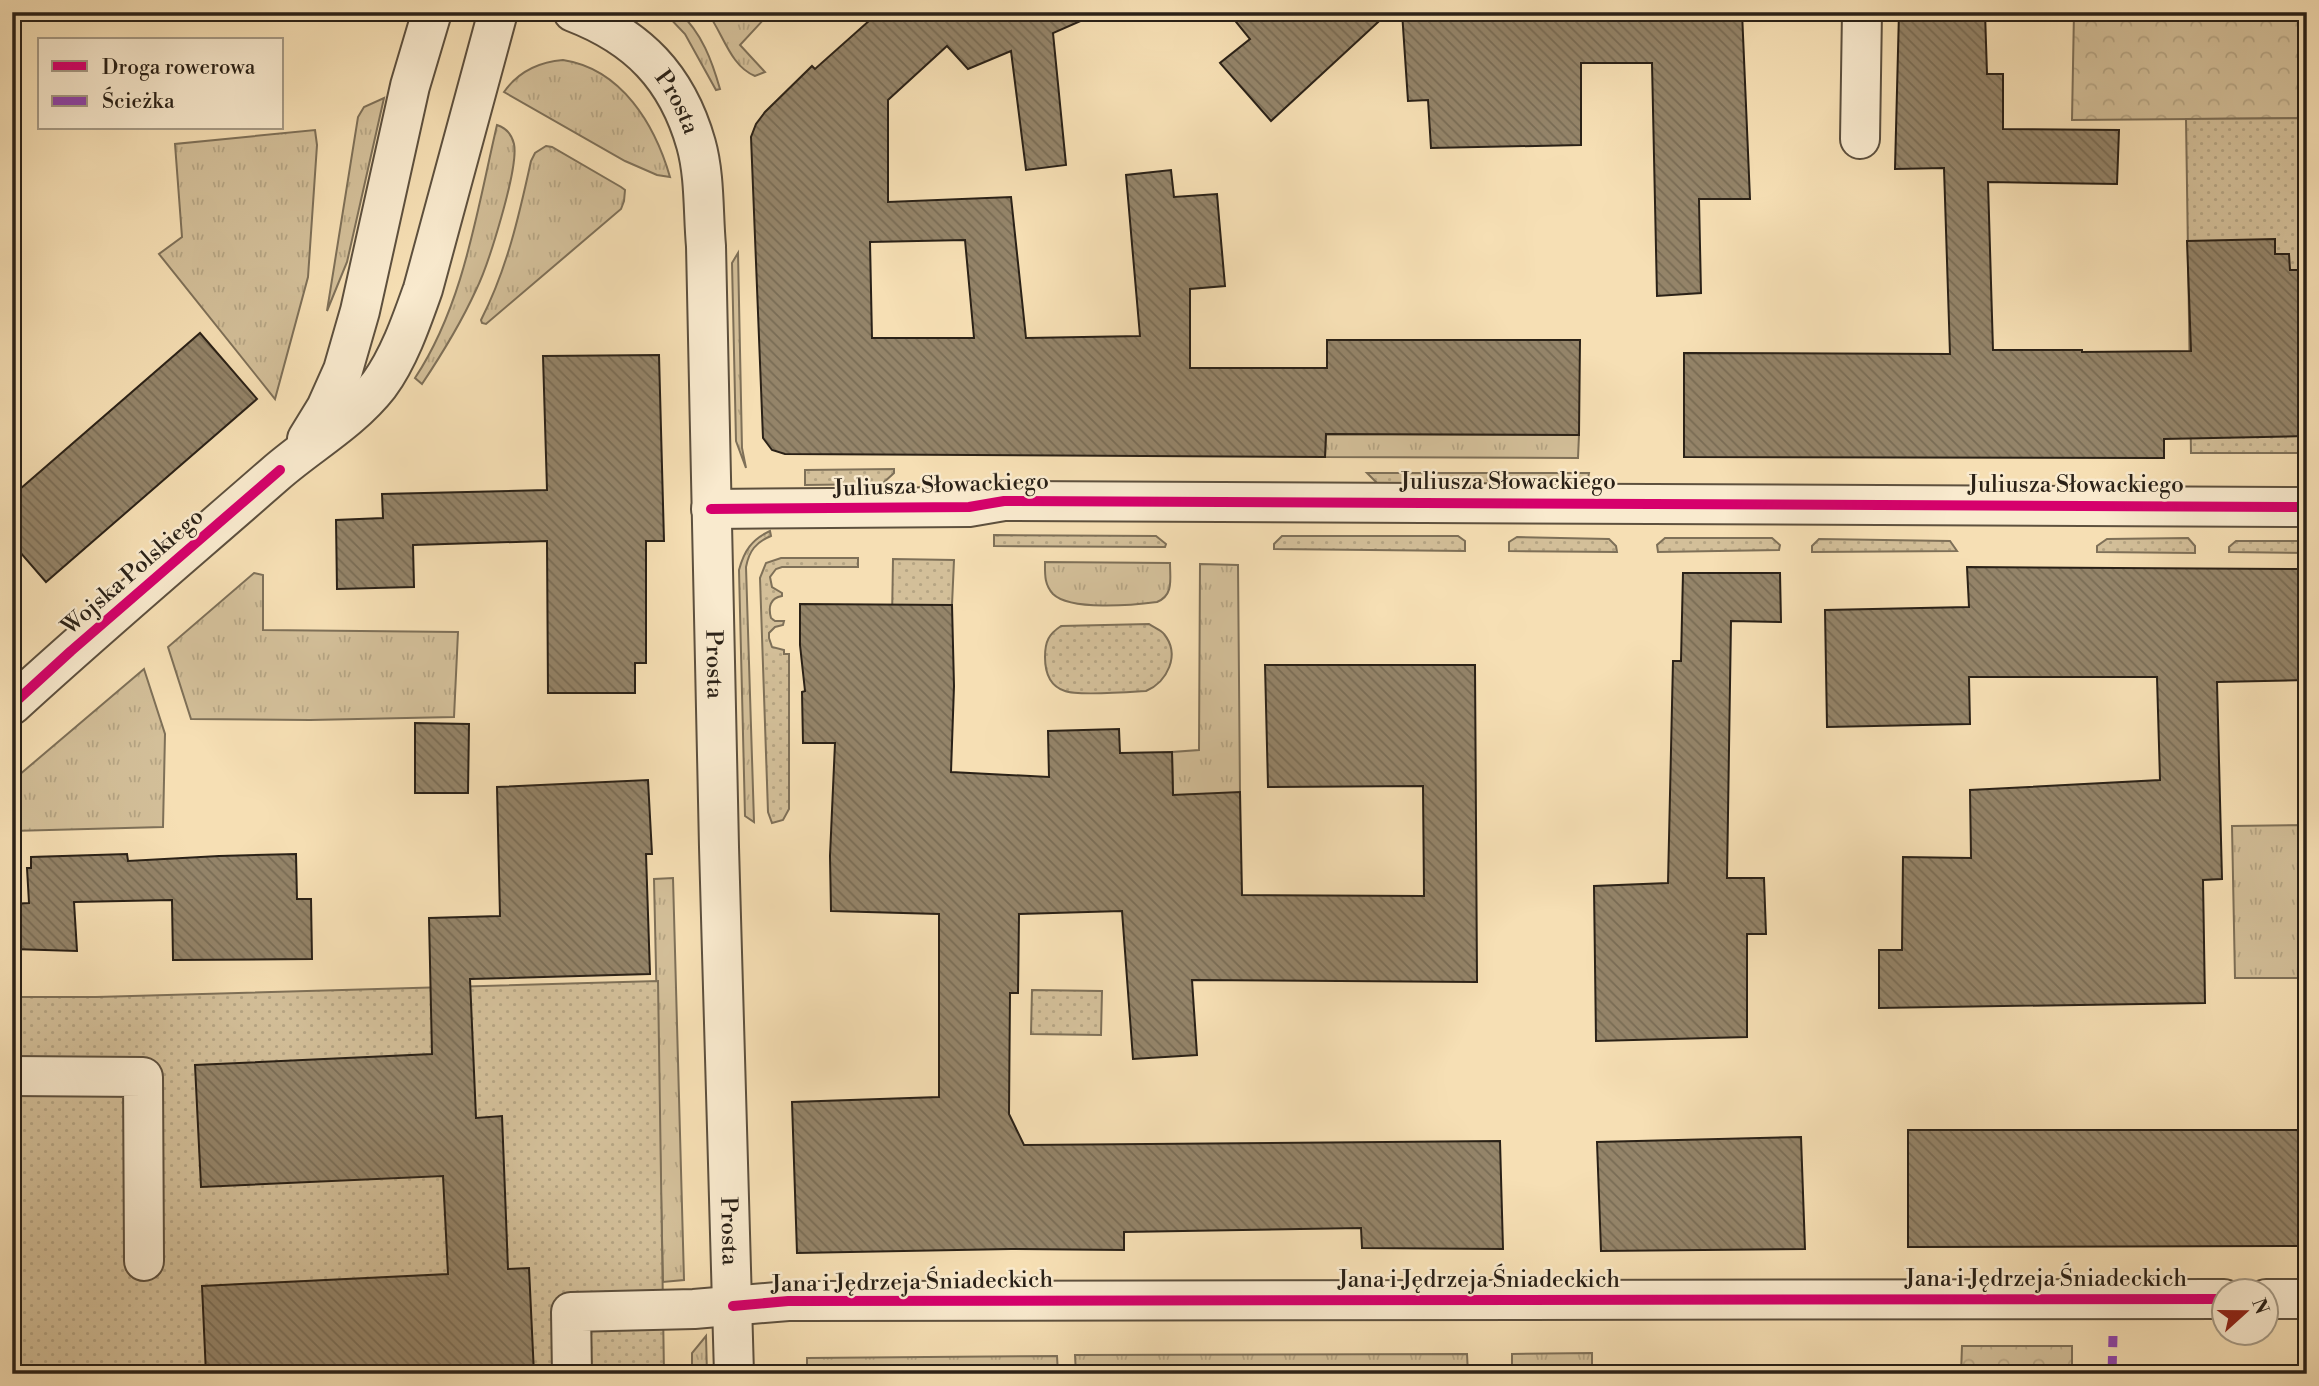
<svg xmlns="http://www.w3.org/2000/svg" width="2319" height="1386" viewBox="0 0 2319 1386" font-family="'Libre Bodoni',serif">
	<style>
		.grass { fill: url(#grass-tufts); stroke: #7e7058; stroke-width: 2 }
		.forest { fill: url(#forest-crowns); stroke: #7e7058; stroke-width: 2 }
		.garden { fill: url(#garden-dots); stroke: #7e7058; stroke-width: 2 }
		.building { fill: url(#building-back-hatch); stroke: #2a2117; stroke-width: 2; fill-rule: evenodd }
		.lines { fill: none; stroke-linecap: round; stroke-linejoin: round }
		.minor-casing { stroke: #5d503e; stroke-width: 42 }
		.minor { stroke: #f9eace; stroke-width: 38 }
		.quiet { stroke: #8e44ad; stroke-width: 9; stroke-dasharray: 18 9; stroke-linecap: butt }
		.cycleway-casing { stroke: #f9eace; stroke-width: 15 }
		.cycleway { stroke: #d6006c; stroke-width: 10 }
		.labels { text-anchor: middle; stroke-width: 5; stroke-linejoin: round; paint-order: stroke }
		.street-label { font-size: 23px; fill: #2a2117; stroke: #f9eace }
	</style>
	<defs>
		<pattern id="grass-tufts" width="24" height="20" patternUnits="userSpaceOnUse" patternTransform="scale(1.75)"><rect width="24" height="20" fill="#d3bf99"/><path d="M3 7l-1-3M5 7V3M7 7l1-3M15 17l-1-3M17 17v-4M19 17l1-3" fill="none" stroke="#b5a483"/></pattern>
		<pattern id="forest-crowns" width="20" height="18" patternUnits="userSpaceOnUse" patternTransform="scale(1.75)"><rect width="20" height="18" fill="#d3bf99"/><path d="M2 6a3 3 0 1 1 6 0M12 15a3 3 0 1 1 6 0" fill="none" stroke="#b5a483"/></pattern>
		<pattern id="garden-dots" width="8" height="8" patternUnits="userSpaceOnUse" patternTransform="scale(1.75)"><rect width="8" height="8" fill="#d3bf99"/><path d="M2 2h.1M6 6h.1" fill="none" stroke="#b5a483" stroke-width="1.8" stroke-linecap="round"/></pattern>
		<pattern id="building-back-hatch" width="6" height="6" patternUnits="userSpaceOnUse" patternTransform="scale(1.75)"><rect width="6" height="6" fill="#948469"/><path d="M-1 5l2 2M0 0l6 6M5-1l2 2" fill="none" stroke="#796c55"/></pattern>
	</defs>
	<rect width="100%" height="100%" fill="#f6dfb4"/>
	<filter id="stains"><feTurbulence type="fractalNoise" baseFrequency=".00286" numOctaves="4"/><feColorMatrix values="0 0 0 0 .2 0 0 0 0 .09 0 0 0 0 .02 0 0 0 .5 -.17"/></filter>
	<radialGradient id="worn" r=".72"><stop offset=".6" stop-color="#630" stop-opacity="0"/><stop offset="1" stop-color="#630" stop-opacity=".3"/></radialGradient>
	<g class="grass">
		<path d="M 664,12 L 679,12 C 702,33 712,61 720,89 L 716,90 L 685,34 Z"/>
		<path d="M 707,12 L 738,12 L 766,17 L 740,45 L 765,72 L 755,76 C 730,66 723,33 707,12 Z"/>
		<path d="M 563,60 C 622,69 655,125 670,177 L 657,175 L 625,161 L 504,92 C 518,72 539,62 563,60 Z"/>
		<polygon points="384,98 347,262 327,311 358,117 364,107"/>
		<path d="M 497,125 C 506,128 512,135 514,144 C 519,168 488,266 476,290 C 461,323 442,354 422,384 L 415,378 C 464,304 477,210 497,125 Z"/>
		<polygon points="315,130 317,145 308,277 275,399 159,254 182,237 175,144"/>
		<path d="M 546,146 L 552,147 L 621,187 L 625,190 L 624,201 L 621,209 L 486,324 L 482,323 L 481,320 C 507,269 519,216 531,161 L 535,153 Z"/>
		<polygon points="738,253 742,448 746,468 736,441 732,263"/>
		<polygon points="1326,434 1579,435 1578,458 1325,457"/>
		<path d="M 770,531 L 771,536 C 756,542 749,551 746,567 L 754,822 L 745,816 L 739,570 C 744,551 752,539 770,531 Z"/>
		<path d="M 1045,562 L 1170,563 C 1170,579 1174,595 1157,602 C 1134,605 1070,611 1053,594 C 1044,584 1045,574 1045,562 Z"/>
		<polygon points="1200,564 1238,565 1240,794 1173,795 1172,752 1199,750"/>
		<polygon points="254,573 263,575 263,630 458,632 454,717 310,720 191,719 168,647"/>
		<polygon points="144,669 165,734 163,827 12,831 12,781"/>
		<polygon points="2307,825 2307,978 2235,978 2232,826"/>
		<polygon points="673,878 684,1280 663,1282 654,879"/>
		<polygon points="706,1336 707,1374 692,1374 692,1353"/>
		<polygon points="1592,1353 1592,1374 1512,1374 1512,1354"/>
		<polygon points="1467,1354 1468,1374 1076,1374 1075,1355"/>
		<polygon points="1057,1356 1058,1374 807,1374 807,1358"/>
	</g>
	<g class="forest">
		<polygon points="2074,12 2307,12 2307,118 2072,120"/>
		<polygon points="1962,1346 2072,1346 2072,1374 1961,1374"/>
	</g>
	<g class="garden">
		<polygon points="2307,118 2307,453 2191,453 2186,119"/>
		<polygon points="894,469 894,473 882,484 805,485 805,470"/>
		<polygon points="1367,473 1589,473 1588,478 1578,488 1382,488"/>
		<polygon points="994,535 1156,536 1166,544 1165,547 994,546"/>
		<polygon points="1282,536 1458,536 1465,541 1465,551 1274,549 1274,544"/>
		<polygon points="1517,537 1609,539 1616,546 1617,552 1509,551 1509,542"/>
		<polygon points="1665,538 1772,538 1780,545 1779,550 1658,552 1657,545"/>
		<polygon points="2188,538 2195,546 2195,553 2097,552 2097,546 2107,539"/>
		<polygon points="1819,539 1950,541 1957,551 1812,552 1812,546"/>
		<polygon points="2236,541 2307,541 2307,553 2229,552 2229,547"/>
		<path d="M 781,558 L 858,558 L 858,567 L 782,567 L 776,569 L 770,577 L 772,587 L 782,593 L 782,596 C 770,598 768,607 771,618 L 775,621 L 784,621 L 783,625 L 775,627 L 769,633 L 769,638 L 772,647 L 784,650 L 784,654 L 789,654 L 789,809 L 783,820 L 772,823 L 768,812 L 760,578 L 766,563 Z"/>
		<polygon points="893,559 954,560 952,605 909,606 892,620"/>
		<path d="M 1149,624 C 1153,627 1161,630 1164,634 C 1181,655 1167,682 1146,691 C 1130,692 1077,696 1065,691 C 1049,686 1045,671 1045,657 C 1045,641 1049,634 1061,626 Z"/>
		<polygon points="658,981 664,1374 12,1374 12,997 96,997"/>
		<polygon points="1032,990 1102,991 1101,1035 1031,1034"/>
	</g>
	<g class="building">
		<path d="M 879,12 L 1101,12 L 1053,33 L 1066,165 L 1026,170 L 1011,51 L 968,69 L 947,46 L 888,100 L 888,202 L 1011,197 L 1026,338 L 1140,336 L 1126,175 L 1171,170 L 1174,197 L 1217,194 L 1219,218 L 1225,286 L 1190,289 L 1190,368 L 1327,368 L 1327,340 L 1580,340 L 1579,435 L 1326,434 L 1325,457 L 785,454 L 772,450 L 763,438 L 751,137 L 756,124 L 765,112 L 812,66 L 815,69 ZM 965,240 L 974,338 L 872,338 L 870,242 Z"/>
		<polygon points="1228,12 1389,12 1271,121 1220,63 1250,39"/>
		<polygon points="1402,12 1691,12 1691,15 1742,12 1750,199 1699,199 1701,293 1657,296 1652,63 1581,63 1581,145 1431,148 1428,100 1408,101"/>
		<polygon points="1899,12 1985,12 1987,74 2003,74 2003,129 2119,130 2117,184 1988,182 1993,350 2082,350 2082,352 2191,351 2187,241 2275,239 2275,254 2289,254 2290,270 2307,270 2307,436 2164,439 2164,458 1684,457 1684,353 1950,354 1944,168 1895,169"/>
		<polygon points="200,333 257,399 46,582 12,543 12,496"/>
		<polygon points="659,355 664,541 646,541 646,663 635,663 635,693 548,693 547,541 413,545 414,587 337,589 336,520 383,518 382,494 547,490 543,356"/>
		<polygon points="1967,567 2307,569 2307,680 2217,682 2222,879 2203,880 2205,1003 1879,1008 1879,950 1902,950 1903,857 1971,858 1970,790 2160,780 2157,677 1969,677 1970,724 1827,727 1825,610 1969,607"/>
		<polygon points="1683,573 1780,573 1781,622 1731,621 1727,878 1764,878 1766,934 1747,934 1747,1037 1596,1041 1594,886 1668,883 1673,661 1681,661"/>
		<polygon points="800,604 952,605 954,686 951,772 1049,777 1048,731 1119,729 1120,753 1172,752 1173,795 1240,792 1242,895 1424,896 1423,786 1268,787 1265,665 1475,665 1477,982 1192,980 1197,1055 1133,1059 1122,911 1019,914 1018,993 1010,993 1009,1114 1024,1145 1500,1141 1503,1249 1362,1248 1361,1228 1124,1232 1124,1250 1011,1249 797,1253 792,1102 939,1097 939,914 831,911 830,856 835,743 803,743 802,692 805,691 800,645"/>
		<polygon points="415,723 469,724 468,793 415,793"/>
		<polygon points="648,780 652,854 646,854 650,974 470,979 476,1118 502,1116 508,1269 529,1268 534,1374 206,1374 202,1286 448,1274 443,1176 201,1187 195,1065 432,1054 429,918 500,916 497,787"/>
		<polygon points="127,854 128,861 219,856 296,854 297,899 311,899 312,959 173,960 172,900 74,902 77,951 12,949 12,904 29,903 27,868 31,868 31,857"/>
		<polygon points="1908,1130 2307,1130 2307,1246 1908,1247"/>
		<polygon points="1801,1137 1805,1249 1601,1251 1597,1142"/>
	</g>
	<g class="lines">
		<defs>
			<g id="minor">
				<path id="s1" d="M 573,12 C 638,37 677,77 696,144 C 705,176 703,213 706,246 L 719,847 L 734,1374"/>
				<polyline points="1860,139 1862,12"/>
				<polyline points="307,439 326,408 343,370 360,311 410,86 432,12"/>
				<polyline points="711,509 969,507 1004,501 2307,507"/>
				<path d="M 12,705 C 98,626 187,551 275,474 C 309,444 350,422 379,385 C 399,358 412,320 423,289 L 498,12"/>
				<polyline points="12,1076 143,1077 144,1261"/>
				<polyline points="2266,1299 2307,1299"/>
				<polyline points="572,1374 571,1312 694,1309 788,1301 2224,1299"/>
			</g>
		</defs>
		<use href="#minor" class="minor-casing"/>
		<use href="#minor" class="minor"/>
		<polyline class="quiet" points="2112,1374 2113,1336"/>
		<defs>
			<g id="cycleway">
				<polyline points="711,509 969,507 1004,501 2307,507"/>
				<polyline points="12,705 71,651 280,470"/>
				<polyline points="733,1306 788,1301 2224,1299"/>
			</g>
		</defs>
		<use href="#cycleway" class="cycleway-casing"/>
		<use href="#cycleway" class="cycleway"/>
	</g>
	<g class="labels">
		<g class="street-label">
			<text dy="8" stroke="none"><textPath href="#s1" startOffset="142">Prosta</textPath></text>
			<text x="1508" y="489">Juliusza Słowackiego</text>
			<text transform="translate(941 484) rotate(-2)" y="8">Juliusza Słowackiego</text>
			<text x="2076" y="492">Juliusza Słowackiego</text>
			<text transform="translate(132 571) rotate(-41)" y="8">Wojska Polskiego</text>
			<text dy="8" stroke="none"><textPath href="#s1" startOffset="709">Prosta</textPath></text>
			<text dy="8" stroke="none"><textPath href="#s1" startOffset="1276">Prosta</textPath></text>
			<text x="2046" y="1286">Jana i Jędrzeja Śniadeckich</text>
			<text x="1479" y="1287">Jana i Jędrzeja Śniadeckich</text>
			<text transform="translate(912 1281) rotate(-1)" y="8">Jana i Jędrzeja Śniadeckich</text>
		</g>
	</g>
	<rect width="2319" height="1386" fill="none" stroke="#f6dfb4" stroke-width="42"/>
	<rect x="14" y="14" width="2291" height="1358" fill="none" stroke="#2a2117" stroke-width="3.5"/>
	<rect x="21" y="21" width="2277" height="1344" fill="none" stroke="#2a2117" stroke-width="2"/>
	<rect x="38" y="38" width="245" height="91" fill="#f9eace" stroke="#a69a85" stroke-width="2"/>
	<rect x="52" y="61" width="35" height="10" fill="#d6006c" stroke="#a69a85" stroke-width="2"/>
	<text x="102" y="74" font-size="21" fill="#2a2117">Droga rowerowa</text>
	<rect x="52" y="96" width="35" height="10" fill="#8e44ad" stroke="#a69a85" stroke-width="2"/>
	<text x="102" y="108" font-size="21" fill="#2a2117">Ścieżka</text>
	<g transform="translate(2245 1312) rotate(69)"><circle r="33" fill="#f9eace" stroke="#a69a85" stroke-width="2"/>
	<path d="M0-5L12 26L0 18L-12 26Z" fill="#8f2418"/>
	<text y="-10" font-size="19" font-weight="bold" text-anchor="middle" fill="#2a2117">N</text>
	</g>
	<rect width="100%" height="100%" filter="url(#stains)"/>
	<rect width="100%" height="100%" fill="url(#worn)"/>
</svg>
